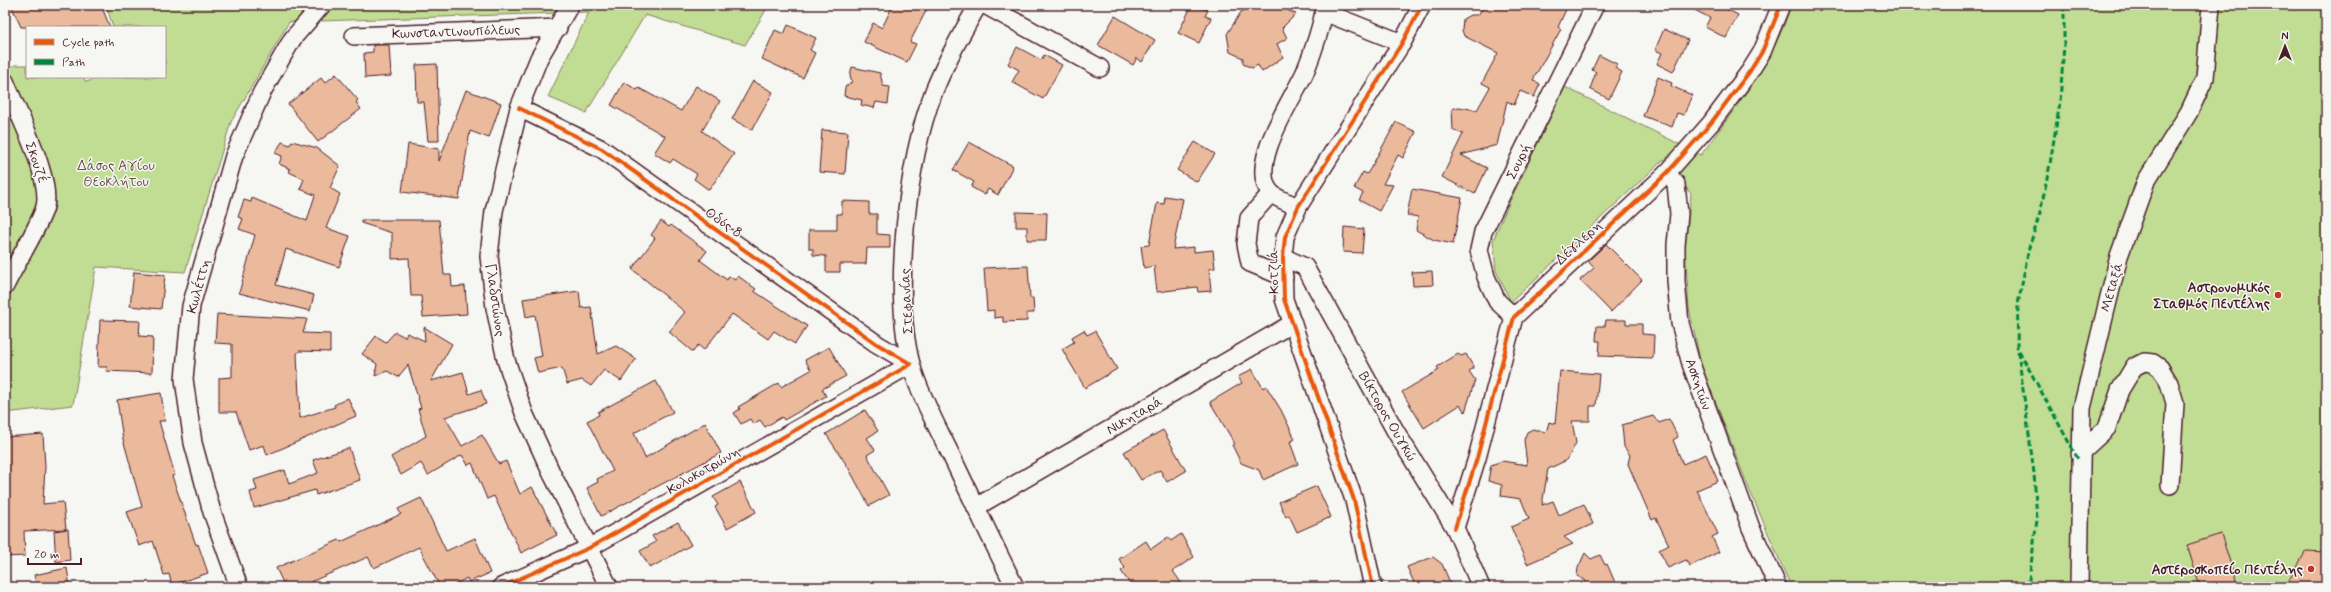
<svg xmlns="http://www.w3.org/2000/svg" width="2331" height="592" viewBox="0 0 2331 592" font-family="Mynerve,sans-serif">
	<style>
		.green { fill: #c1dc93; stroke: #867e5f }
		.building { fill: #ebba9c; stroke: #4a1f2b }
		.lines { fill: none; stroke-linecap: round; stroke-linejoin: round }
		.minor-casing { stroke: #4a1f2b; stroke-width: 20 }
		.minor { stroke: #f6f6f2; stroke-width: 17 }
		.quiet { stroke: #00873e; stroke-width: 3; stroke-dasharray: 6 3; stroke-linecap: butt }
		.cycleway-casing { stroke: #f6f6f2; stroke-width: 6 }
		.cycleway { stroke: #e8590c; stroke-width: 4 }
		.poi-dot { fill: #c8321e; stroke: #f6f6f2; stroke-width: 1.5 }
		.labels { text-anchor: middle; stroke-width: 3; stroke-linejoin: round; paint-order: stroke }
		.street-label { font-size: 14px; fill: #4a1f2b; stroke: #f6f6f2 }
		.park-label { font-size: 14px; fill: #684e45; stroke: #f6f6f2 }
		.poi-label { font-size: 14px; font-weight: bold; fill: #4a1f2b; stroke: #f6f6f2; text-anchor: end }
	</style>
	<rect width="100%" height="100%" fill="#f6f6f2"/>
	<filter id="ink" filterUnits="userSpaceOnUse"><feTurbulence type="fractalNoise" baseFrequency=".025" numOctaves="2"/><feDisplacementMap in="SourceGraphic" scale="8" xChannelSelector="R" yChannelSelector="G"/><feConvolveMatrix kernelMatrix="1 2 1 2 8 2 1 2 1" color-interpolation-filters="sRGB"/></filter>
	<g filter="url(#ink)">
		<g class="green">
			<polygon points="141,5 769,5 745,45 645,15 586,113 548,97 589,12 289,22 231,122 185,272 96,267 73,405 5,413 5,70 15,65 27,65 27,77 83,77 86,82 101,77 165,77 165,27 113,27 107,8"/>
			<path d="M 1791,5 L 2326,5 L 2326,587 L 1791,587 L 1747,484 L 1701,364 L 1689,308 L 1685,248 L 1691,194 L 1664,159 L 1511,302 L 1496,271 L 1493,240 L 1510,201 L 1565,87 L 1701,155 C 1734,109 1775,60 1791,5 Z"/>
		</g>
		<g class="building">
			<polygon points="11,5 101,5 110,27 21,27"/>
			<polygon points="893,5 929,5 910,42 916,44 907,62 864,42 873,23 882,28"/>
			<polygon points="1192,5 1208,10 1205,16 1211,18 1199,43 1178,33"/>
			<polygon points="1256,5 1261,5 1264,9 1276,5 1296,14 1282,28 1287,38 1277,44 1283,57 1262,72 1258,65 1252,68 1243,64 1243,58 1230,52 1227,34 1241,12"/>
			<polygon points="1489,5 1568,5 1558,27 1561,29 1533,80 1540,84 1534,97 1520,91 1514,105 1507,101 1497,145 1461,155 1487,168 1475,194 1442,177 1463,134 1453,130 1452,109 1459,107 1477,110 1490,87 1482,83 1498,53 1464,36 1462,30 1463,19 1470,15 1478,15 1484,6"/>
			<polygon points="1685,5 1718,5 1738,15 1726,38 1705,27 1710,18"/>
			<polygon points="1115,16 1155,40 1142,62 1137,58 1133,65 1098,45"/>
			<polygon points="788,25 816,38 810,50 815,53 803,78 762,59 775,30 784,34"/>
			<polygon points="1664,29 1688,40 1673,72 1657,64 1662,53 1655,50"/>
			<polygon points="373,45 389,45 391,76 365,78 364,53 373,52"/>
			<polygon points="1017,47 1041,60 1044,55 1062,65 1043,99 1012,82 1019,70 1008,64"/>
			<polygon points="1599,55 1617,64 1615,68 1622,72 1609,99 1590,89 1596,72 1592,70"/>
			<polygon points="437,64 439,141 428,141 424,102 417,102 416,65"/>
			<polygon points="852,67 880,73 883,86 890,87 888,104 876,102 874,108 861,105 862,100 844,96 845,87 852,82 850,75"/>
			<polygon points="336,74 358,100 356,102 361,109 318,142 288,104 321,78 325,83"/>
			<polygon points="1658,77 1672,83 1671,86 1692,95 1684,115 1677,113 1672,127 1643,116"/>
			<polygon points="753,81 773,92 752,130 732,119"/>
			<polygon points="624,82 637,90 639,88 681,111 696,86 720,101 702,131 734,154 709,190 694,179 697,174 673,159 670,163 654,153 665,136 611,105"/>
			<polygon points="466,90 501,103 489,138 470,131 459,199 402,192 408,144 439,149 439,161"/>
			<polygon points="1396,122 1416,132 1403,158 1398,155 1383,184 1393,185 1379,211 1359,200 1363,193 1354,188 1363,172 1367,174 1373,164"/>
			<polygon points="822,130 848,132 845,174 819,172"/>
			<polygon points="292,141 317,148 340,166 330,188 340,194 326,228 350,236 339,267 286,249 276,285 314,295 310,311 239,293 255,235 239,229 243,219 238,217 244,200 251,202 252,198 307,221 315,195 300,189 304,179 289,172 290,169 279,164 282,156 275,153 282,142 290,145"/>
			<polygon points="969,142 1013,166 998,195 988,189 985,195 971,187 974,182 953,170"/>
			<polygon points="1195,142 1215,154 1197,182 1177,170"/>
			<polygon points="1412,189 1462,198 1453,244 1434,240 1416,230 1418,217 1407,215"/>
			<polygon points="1165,196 1183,199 1173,249 1194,247 1194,252 1213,250 1215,268 1209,269 1211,291 1198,292 1197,287 1157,292 1154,266 1144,268 1141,246 1149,245 1157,203 1164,204"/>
			<polygon points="842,201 869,202 869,214 877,214 877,234 890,235 890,248 867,248 866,264 840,264 840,272 826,272 826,256 813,255 813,249 809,249 809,230 837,230 837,214 842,214"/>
			<polygon points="1016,212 1047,213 1046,240 1027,240 1027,227 1016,227"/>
			<polygon points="361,220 439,220 444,275 451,275 452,287 465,286 467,314 423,317 421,296 411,296 409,258 392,259 392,233 361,223"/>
			<polygon points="661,221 669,227 671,225 707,251 700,260 727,280 729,276 735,280 738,276 756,289 754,291 807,326 795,344 774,331 768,339 732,314 704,350 698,345 693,352 669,332 685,312 632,269 655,238 651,235"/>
			<polygon points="1344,227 1364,229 1362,253 1343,252"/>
			<polygon points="1606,244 1642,280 1611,312 1580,280 1594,268 1588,261"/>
			<polygon points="1028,266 1030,298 1033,298 1034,313 1027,313 1027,321 1003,322 1003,317 994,318 994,310 987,311 984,268"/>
			<polygon points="1432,271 1433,285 1413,286 1412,272"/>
			<polygon points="134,272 165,275 161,309 130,306"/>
			<polygon points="579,291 581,308 591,307 598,354 616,346 636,359 621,381 604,370 591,386 582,380 567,384 562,368 538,373 534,358 542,356 535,315 526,317 523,299"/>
			<polygon points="217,314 307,319 303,333 330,334 330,352 299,351 297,354 300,418 335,407 334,405 348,398 356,416 267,455 264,445 249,450 236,412 219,412 219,378 232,377 232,344 215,343"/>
			<polygon points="100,320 140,321 139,336 153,337 152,373 106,371 107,367 98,367"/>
			<polygon points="1606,320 1626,320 1626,324 1642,324 1642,334 1654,335 1653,358 1599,356 1600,341 1596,341 1597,326 1605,326"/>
			<polygon points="424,327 452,344 431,381 463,372 469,394 481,390 486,404 445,417 462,446 482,435 499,464 506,461 520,494 532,487 557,535 521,553 494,496 487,499 472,463 468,465 462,455 428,475 421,463 401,475 391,457 426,436 418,409 421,408 408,365 398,377 387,371 375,376 377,364 362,354 376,336 386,342 395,332 405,337 407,333 425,341"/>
			<polygon points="1084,330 1087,335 1095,331 1117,369 1085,388 1062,349 1074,342 1072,337"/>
			<polygon points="829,347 846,376 822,389 826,396 784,420 782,417 765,427 760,420 753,424 750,419 741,424 734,413 740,409 738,407 779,383 781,387 811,370 805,360"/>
			<polygon points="1458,354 1461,356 1466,354 1474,368 1469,371 1475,380 1465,412 1460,405 1424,428 1402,392 1439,370 1437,367"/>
			<polygon points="1252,369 1263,388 1266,386 1281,410 1295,439 1290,442 1298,464 1263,480 1259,470 1241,463 1232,445 1235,444 1210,402 1242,383 1238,377"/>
			<polygon points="1560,371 1599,374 1596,406 1590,406 1590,421 1572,421 1576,443 1567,460 1548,469 1542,505 1553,501 1559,515 1584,504 1593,524 1564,537 1573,544 1527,564 1511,527 1529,519 1521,499 1501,496 1502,485 1488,481 1491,465 1502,461 1527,465 1524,440 1527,432 1533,429 1546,433 1549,422 1555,424"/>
			<polygon points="656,381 673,412 634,433 645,458 705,423 721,453 601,516 587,488 598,482 597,479 613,471 587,421 599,415 598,412"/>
			<polygon points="161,393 165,421 159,421 175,475 172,476 196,545 198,544 208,573 172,585 169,574 164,575 153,541 139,546 127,512 142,507 123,439 117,400"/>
			<polygon points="865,410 878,431 867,438 875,450 867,455 889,495 869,506 848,467 826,434"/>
			<polygon points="1653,416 1659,423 1669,419 1678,437 1673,440 1683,464 1706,454 1718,481 1697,490 1718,534 1712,537 1719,552 1690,566 1686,560 1668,568 1659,550 1669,545 1656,518 1652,520 1628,464 1630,455 1624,447 1622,425"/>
			<polygon points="1163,430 1186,471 1167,482 1160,470 1141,480 1124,452"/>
			<polygon points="43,434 45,466 43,504 63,502 66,529 24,531 25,556 5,557 5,437"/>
			<polygon points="349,448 360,480 316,495 315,490 254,508 250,492 257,490 254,480 285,470 289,484 318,473 313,460"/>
			<polygon points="740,482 756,512 727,528 715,507 718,505 713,497"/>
			<polygon points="1317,486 1331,517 1297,532 1289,515 1286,517 1279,502"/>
			<polygon points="421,498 446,551 475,538 490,573 469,582 467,578 450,587 440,587 419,547 374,568 368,557 299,587 285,587 276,568 339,540 341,542 401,514 398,509"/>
			<polygon points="678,522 691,545 650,568 640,551 656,542 652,536"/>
			<polygon points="68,529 70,560 56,562 54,531"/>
			<polygon points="1181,534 1194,557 1173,571 1184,587 1132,587 1121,571 1125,568 1119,559 1146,541 1151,549 1168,537 1171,541"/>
			<polygon points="2221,534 2238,587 2200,587 2187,545"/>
			<polygon points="2306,551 2326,552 2326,587 2285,587"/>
			<polygon points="1585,553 1591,559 1600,555 1605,565 1607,564 1617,587 1587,587 1585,580 1577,576 1578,568"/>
			<polygon points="1433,557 1442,564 1452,587 1416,587 1407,567"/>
			<polygon points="67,568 70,587 37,587 34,575"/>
		</g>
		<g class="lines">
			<defs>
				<g id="minor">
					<polyline points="570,5 539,58 519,108 494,211 489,256 495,308 506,360 524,413 551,472 609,587"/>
					<path d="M 978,5 C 962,33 946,61 934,91 C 907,161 892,291 911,364 C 918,391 938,429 951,455 C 972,499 993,543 1015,587"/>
					<polyline points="985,5 1100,68"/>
					<polyline points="1324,12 1402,43"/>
					<polyline points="354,36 558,28"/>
					<path d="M 5,81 C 16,110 55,182 44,210 C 34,236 17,261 5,286"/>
					<polyline points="1667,173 1676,184 1679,214 1676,245 1676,281 1680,323 1691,364 1751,528 1778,587"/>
					<polyline points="1271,193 1249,218 1246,244 1250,263 1284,277"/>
					<path d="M 1298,207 C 1290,203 1277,199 1271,193 C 1246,166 1293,99 1305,72 C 1312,55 1323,23 1325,5"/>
					<polyline points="1283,257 1305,267 1396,432 1455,528 1481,587"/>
					<polyline points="1514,317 1497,301 1486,277 1479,250 1483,232 1595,5"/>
					<polyline points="2080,453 2107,428 2120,390 2134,367 2144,362 2153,363 2160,368 2169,383 2175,403 2170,485"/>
					<polyline points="976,507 1293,323"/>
					<polyline points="1455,528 1477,458 1514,317 1667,173 1711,123 1750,71 1762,52 1781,5"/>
					<polyline points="239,587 212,512 193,443 184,379 191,306 234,156 262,92 293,38 322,5"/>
					<polyline points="501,587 589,548 911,364 877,344 602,149 519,108"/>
					<polyline points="1373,587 1354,500 1284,299 1283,257 1285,237 1298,207 1402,43 1422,5"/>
					<polyline points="2079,587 2082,408 2119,256 2146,181 2189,112 2205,78 2211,5"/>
				</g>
			</defs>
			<use href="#minor" class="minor-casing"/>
			<use href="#minor" class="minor"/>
			<g class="quiet">
				<polyline points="2064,5 2064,44 2060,102 2050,164 2040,213 2029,248 2018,304 2017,347 2079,461"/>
				<polyline points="2018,351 2034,473 2037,520 2028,587"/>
			</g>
			<defs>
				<g id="cycleway">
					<polyline points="1455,528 1477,458 1514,317 1667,173 1711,123 1750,71 1762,52 1781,5"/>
					<polyline points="501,587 589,548 911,364 877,344 602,149 519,108"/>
					<polyline points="1373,587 1354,500 1284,299 1283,257 1285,237 1298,207 1402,43 1422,5"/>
				</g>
			</defs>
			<use href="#cycleway" class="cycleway-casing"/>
			<use href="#cycleway" class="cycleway"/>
		</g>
	</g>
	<g class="poi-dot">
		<circle cx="2278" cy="295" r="4"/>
		<circle cx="2311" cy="569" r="4"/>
	</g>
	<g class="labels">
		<g class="street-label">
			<text transform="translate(456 31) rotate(-2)" y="5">Κωνσταντινουπόλεως</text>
			<text transform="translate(1518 161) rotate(-64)" y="5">Σουρή</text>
			<text transform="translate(37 162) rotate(70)" y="5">Σκουζέ</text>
			<text transform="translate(724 222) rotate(35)" y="5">Οδός 8</text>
			<text transform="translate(1578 242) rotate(-43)" y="5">Δέγλερη</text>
			<text transform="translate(1273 272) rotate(-91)" y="5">Κοτζιά</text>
			<text transform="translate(198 286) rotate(-75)" y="5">Κωλέττη</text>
			<text transform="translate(2111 287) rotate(-75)" y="5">Μεταξά</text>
			<text transform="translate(496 300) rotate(82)" y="5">Γλαδστώνος</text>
			<text transform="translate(906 301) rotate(-93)" y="5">Στεφανίας</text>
			<text transform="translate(1699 384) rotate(71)" y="5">Ασκητών</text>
			<text transform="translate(1134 415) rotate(-30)" y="5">Νικηταρά</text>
			<text transform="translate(1388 416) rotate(60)" y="5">Βίκτορος Ουγκώ</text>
			<text transform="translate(703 470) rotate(-30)" y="5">Κολοκοτρώνη</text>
		</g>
		<g class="park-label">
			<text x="116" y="170">Δάσος Αγίου<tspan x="116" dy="16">Θεοκλήτου</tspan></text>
		</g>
		<g class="poi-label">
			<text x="2270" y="292">Αστρονομικός<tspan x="2270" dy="16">Σταθμός Πεντέλης</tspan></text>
			<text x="2303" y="574">Αστεροσκοπείο Πεντέλης</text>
		</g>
	</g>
	<rect width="2331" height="592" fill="none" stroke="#f6f6f2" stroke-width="20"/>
	<rect x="10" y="10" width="2311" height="572" fill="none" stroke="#4a1f2b" stroke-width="1.5" filter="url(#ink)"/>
	<rect x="26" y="26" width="140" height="52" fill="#f6f6f2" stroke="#b1a0a2"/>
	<rect x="34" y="39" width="20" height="6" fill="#e8590c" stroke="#b1a0a2"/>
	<text x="62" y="46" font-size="12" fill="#4a1f2b">Cycle path</text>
	<rect x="34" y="59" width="20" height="6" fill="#00873e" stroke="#b1a0a2"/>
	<text x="62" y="66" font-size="12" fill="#4a1f2b">Path</text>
	<g transform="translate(2285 46)" stroke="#f6f6f2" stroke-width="3" paint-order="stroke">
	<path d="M0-3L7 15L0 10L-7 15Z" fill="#4a1f2b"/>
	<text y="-6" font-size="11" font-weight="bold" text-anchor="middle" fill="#4a1f2b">N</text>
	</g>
	<path d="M28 558v6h53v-6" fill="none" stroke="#4a1f2b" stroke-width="2"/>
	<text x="34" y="558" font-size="12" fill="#4a1f2b" stroke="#f6f6f2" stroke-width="3" paint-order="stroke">20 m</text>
</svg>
